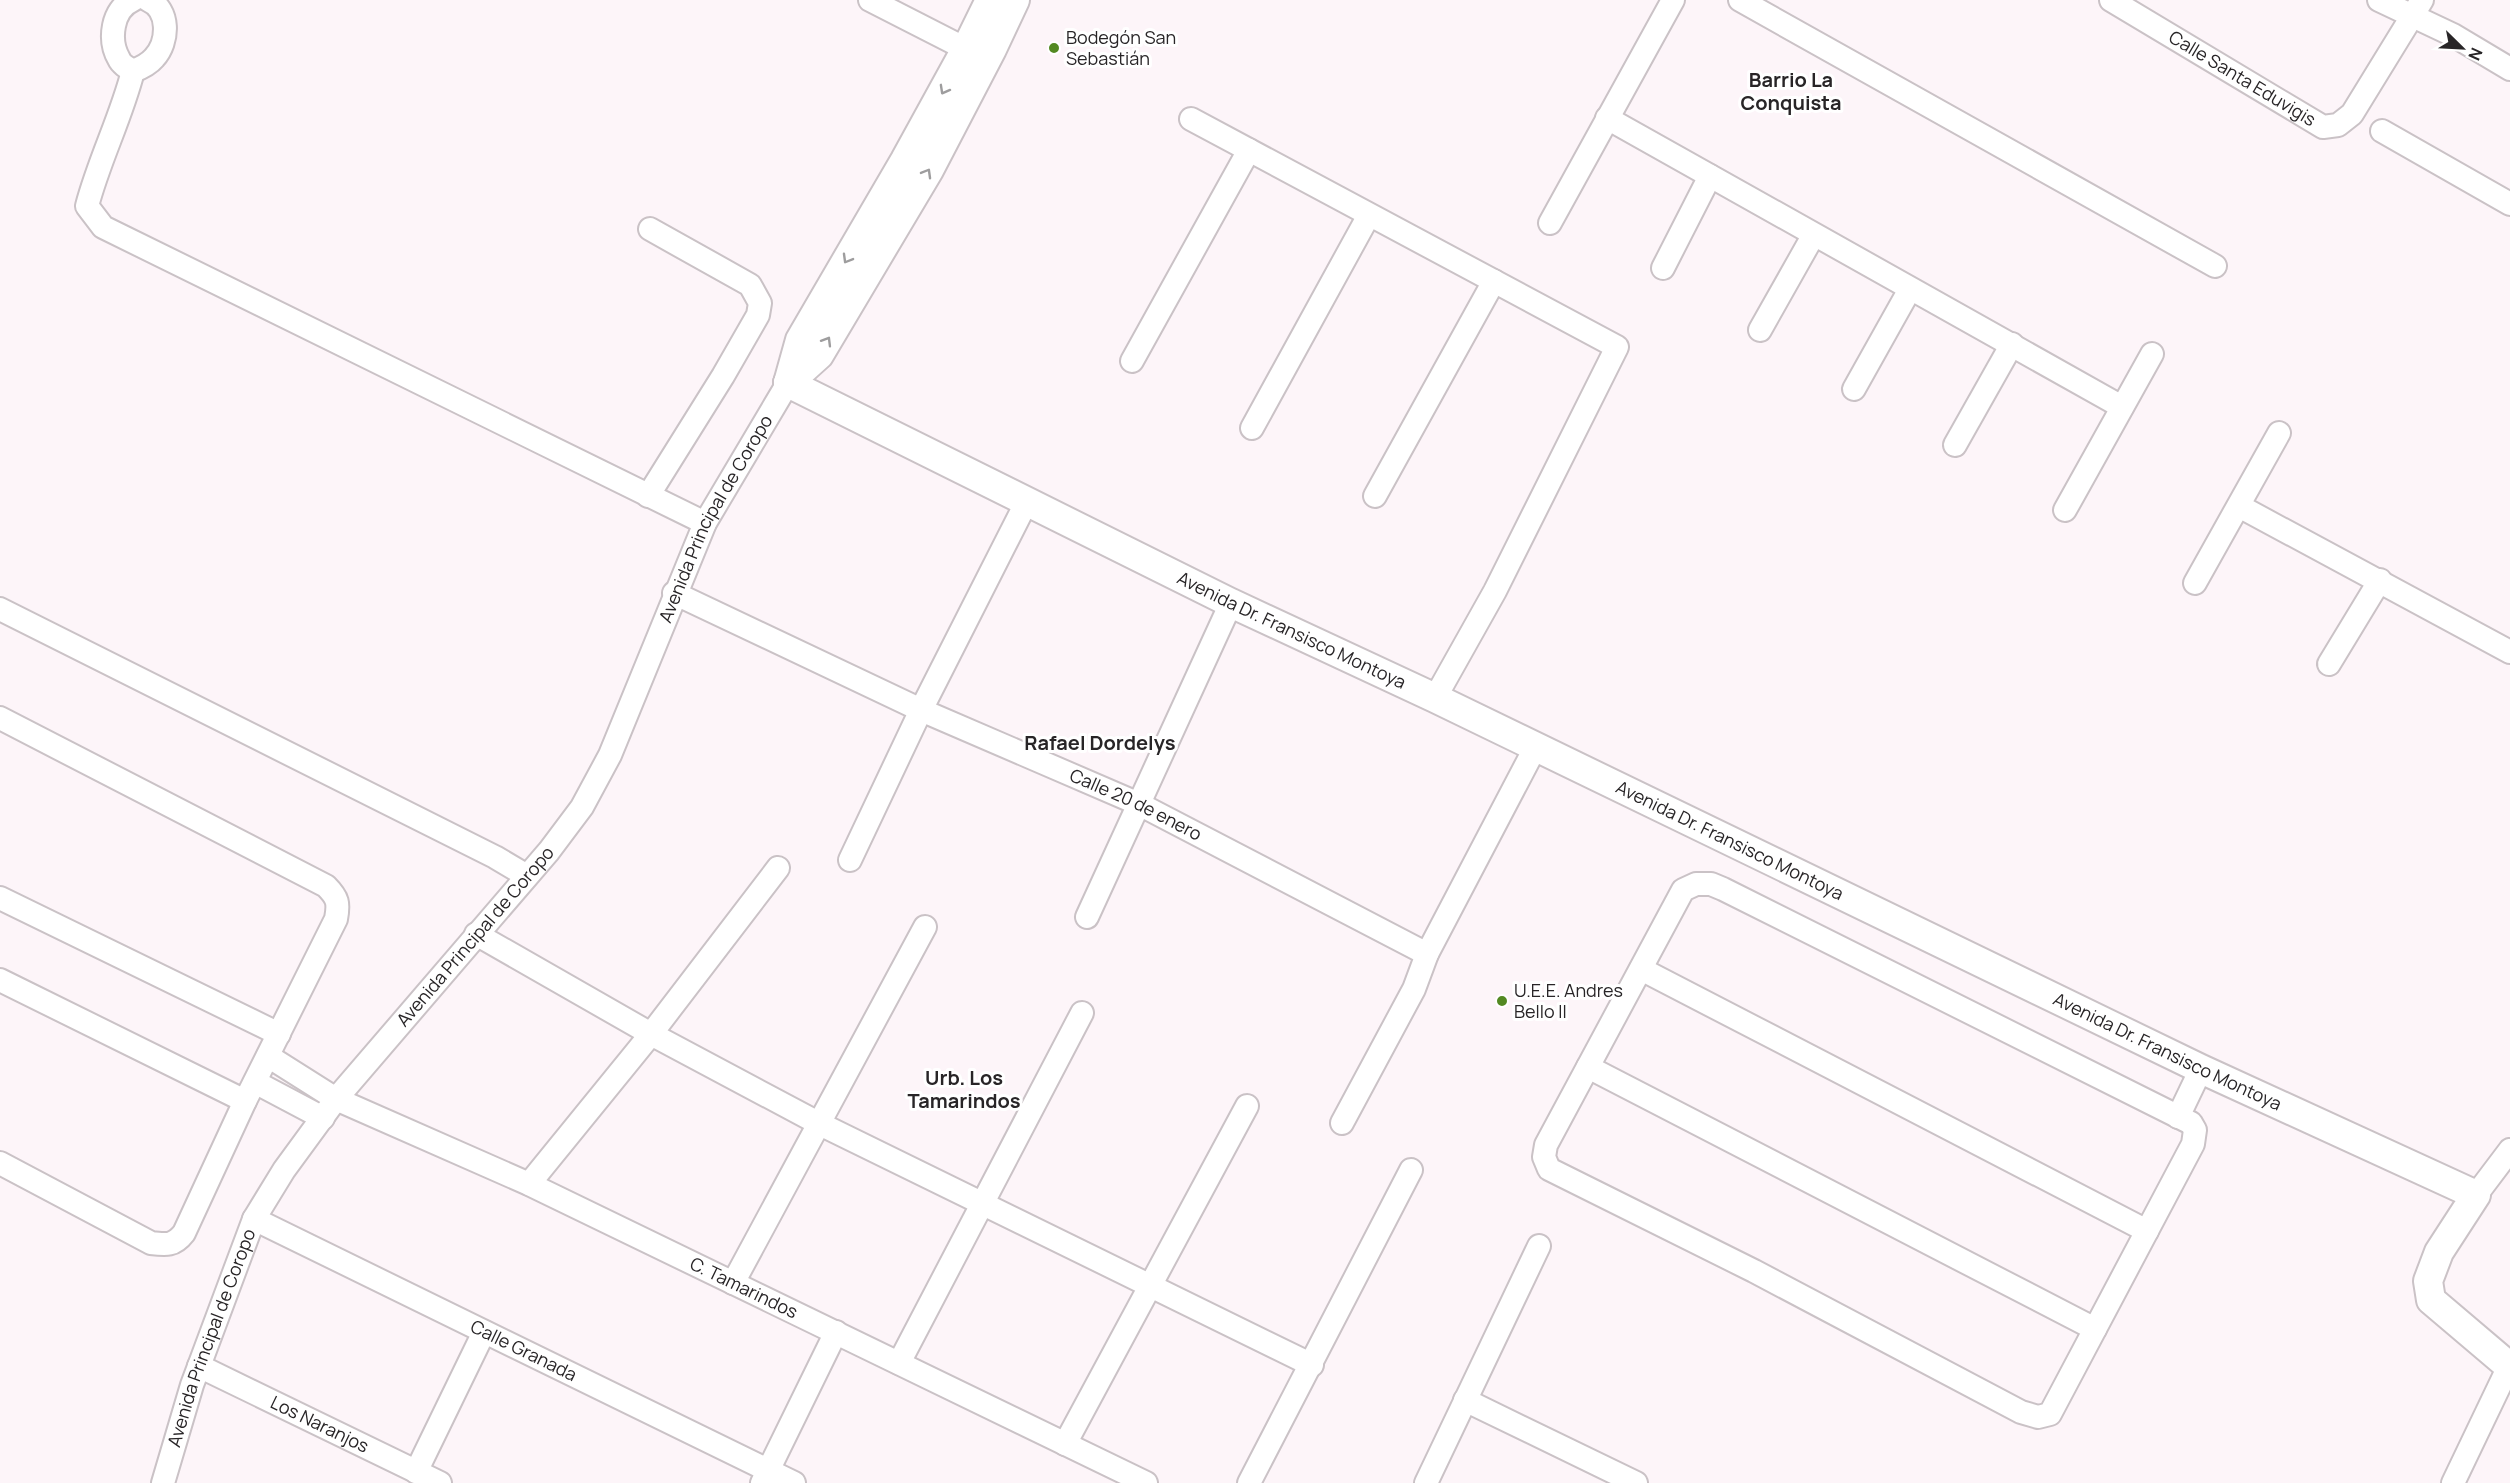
<svg xmlns="http://www.w3.org/2000/svg" width="2510" height="1483" viewBox="0 0 2510 1483" font-family="Manrope,sans-serif">
	<style>
		.lines { fill: none; stroke-linecap: round; stroke-linejoin: round }
		.minor-casing { stroke: #cac2c6; stroke-width: 26 }
		.major-casing { stroke: #cac2c6; stroke-width: 32 }
		.minor { stroke: #fff; stroke-width: 22 }
		.major { stroke: #fff; stroke-width: 28 }
		.oneway { stroke: #9e9d9e }
		.poi-dot { fill: #538922; stroke: #fff; stroke-width: 2 }
		.labels { text-anchor: middle; stroke-width: 6; stroke-linejoin: round; paint-order: stroke }
		.poi-label { font-size: 18px; fill: #282527; stroke: #fff; text-anchor: start }
		.street-label { font-size: 18px; fill: #282527; stroke: #fff }
		.neighbourhood-label { font-size: 20px; font-weight: bold; fill: #282527; stroke: #fff }
	</style>
	<rect width="100%" height="100%" fill="#fdf5f9"/>
	<g class="lines">
		<defs>
			<g id="minor">
				<path d="M 133,0 C 112,9 108,40 119,59 C 121,64 128,68 133,71"/>
				<polyline points="870,0 966,49"/>
				<polyline points="1740,0 2215,266"/>
				<path id="s1" d="M 2111,0 L 2323,127 L 2338,125 L 2352,114 L 2422,0"/>
				<polyline points="2379,0 2453,35 2510,69"/>
				<path d="M 133,71 C 121,118 99,160 87,206 L 103,227 L 705,523"/>
				<path d="M 133,71 C 141,68 148,65 154,58 C 169,42 170,9 148,0"/>
				<polyline points="1607,118 2122,407"/>
				<polyline points="1191,119 1617,347 1495,591 1435,698"/>
				<polyline points="2382,131 2510,204"/>
				<polyline points="1550,223 1673,0"/>
				<polyline points="1663,268 1710,176"/>
				<polyline points="1760,330 1813,236"/>
				<polyline points="1132,361 1249,150"/>
				<polyline points="1854,389 1910,289"/>
				<polyline points="1252,428 1369,215"/>
				<polyline points="1955,445 2012,344"/>
				<polyline points="648,496 723,376 758,315 760,303 750,285 650,229"/>
				<polyline points="1375,496 1494,281"/>
				<polyline points="2239,506 2510,652"/>
				<polyline points="2065,510 2152,354"/>
				<polyline points="2195,583 2279,433"/>
				<path id="s2" d="M 674,593 L 921,710 L 1139,804 L 1427,954"/>
				<polyline points="0,609 495,857 527,876"/>
				<polyline points="2329,664 2380,580"/>
				<path d="M 0,718 L 326,886 C 338,898 339,903 336,919 L 245,1101 L 184,1233 C 174,1246 166,1245 151,1243 L 0,1163"/>
				<polyline points="850,860 921,710 1026,503"/>
				<polygon points="1696,884 1711,884 1723,889 2191,1123 2195,1130 2193,1144 2050,1414 2038,1417 2021,1412 1754,1271 1549,1169 1544,1157 1546,1145 1683,890"/>
				<polyline points="0,898 279,1034"/>
				<polyline points="1087,917 1231,603"/>
				<polyline points="476,934 651,1034 820,1124 1312,1365"/>
				<polyline points="1641,969 2147,1231"/>
				<polyline points="0,980 245,1101"/>
				<path id="s3" d="M 268,1056 L 336,1099 L 529,1184 L 1146,1483"/>
				<polyline points="1588,1067 2095,1329"/>
				<polyline points="255,1082 323,1118"/>
				<polyline points="2178,1117 2201,1069"/>
				<polyline points="1342,1123 1414,989 1427,954 1535,748"/>
				<polyline points="529,1184 651,1034 778,868"/>
				<polyline points="2476,1195 2510,1150"/>
				<path id="s4" d="M 254,1219 L 794,1483"/>
				<polyline points="733,1283 925,927"/>
				<polyline points="899,1363 1082,1013"/>
				<path id="s5" d="M 199,1366 L 440,1483"/>
				<polyline points="1465,1400 1636,1483"/>
				<polyline points="1065,1444 1247,1106"/>
				<polyline points="416,1472 484,1332"/>
				<path id="s6" d="M 163,1483 L 192,1385 L 254,1219 L 284,1170 L 336,1099 L 549,851 L 582,807 L 610,755 L 705,523 L 788,383"/>
				<polyline points="762,1483 836,1332"/>
				<polyline points="1249,1483 1411,1170"/>
				<polyline points="1426,1483 1539,1246"/>
				<polyline points="2453,1483 2509,1366"/>
			</g>
			<g id="major">
				<path id="s7" d="M 788,383 L 1231,603 L 1435,698 L 2201,1069 L 2476,1195 L 2439,1252 L 2428,1281 L 2431,1300 L 2510,1367"/>
				<polyline points="788,383 819,355 929,170 992,49 1015,0"/>
				<polyline points="788,383 800,340 905,160 966,49 990,0"/>
			</g>
		</defs>
		<use href="#minor" class="minor-casing"/>
		<use href="#major" class="major-casing"/>
		<use href="#minor" class="minor"/>
		<use href="#major" class="major"/>
	</g>
	<defs><path id="oneway-chevron" d="M-2-3.5L2.5 0L-2 3.5" fill="none" stroke-width="1.6" stroke-linecap="round" stroke-linejoin="round" transform="scale(1.5)"/></defs>
	<g class="oneway">
		<use href="#oneway-chevron" transform="translate(944 90) rotate(119)"/>
		<use href="#oneway-chevron" transform="translate(927 173) rotate(-60)"/>
		<use href="#oneway-chevron" transform="translate(847 259) rotate(120)"/>
		<use href="#oneway-chevron" transform="translate(827 341) rotate(-59)"/>
	</g>
	<g class="poi-dot">
		<circle cx="1054" cy="48" r="6"/>
		<circle cx="1502" cy="1001" r="6"/>
	</g>
	<g class="labels">
		<g class="poi-label">
			<text x="1066" y="44">Bodegón San<tspan x="1066" dy="21">Sebastián</tspan></text>
			<text x="1514" y="997">U.E.E. Andres<tspan x="1514" dy="21">Bello II</tspan></text>
		</g>
		<g class="street-label">
			<text dy="6" stroke="none"><textPath href="#s1" startOffset="153">Calle Santa Eduvigis</textPath></text>
			<text dy="6" stroke="none"><textPath href="#s6" startOffset="1125">Avenida Principal de Coropo</textPath></text>
			<text dy="6" stroke="none"><textPath href="#s7" startOffset="561">Avenida Dr. Fransisco Montoya</textPath></text>
			<text dy="6" stroke="none"><textPath href="#s2" startOffset="508">Calle 20 de enero</textPath></text>
			<text dy="6" stroke="none"><textPath href="#s7" startOffset="1047">Avenida Dr. Fransisco Montoya</textPath></text>
			<text dy="6" stroke="none"><textPath href="#s6" startOffset="639">Avenida Principal de Coropo</textPath></text>
			<text dy="6" stroke="none"><textPath href="#s7" startOffset="1533">Avenida Dr. Fransisco Montoya</textPath></text>
			<text dy="6" stroke="none"><textPath href="#s3" startOffset="530">C. Tamarindos</textPath></text>
			<text dy="6" stroke="none"><textPath href="#s6" startOffset="153">Avenida Principal de Coropo</textPath></text>
			<text dy="6" stroke="none"><textPath href="#s4" startOffset="300">Calle Granada</textPath></text>
			<text dy="6" stroke="none"><textPath href="#s5" startOffset="134">Los Naranjos</textPath></text>
		</g>
		<g class="neighbourhood-label">
			<text x="1791" y="87">Barrio La<tspan x="1791" dy="23">Conquista</tspan></text>
			<text x="1100" y="750">Rafael Dordelys</text>
			<text x="964" y="1085">Urb. Los<tspan x="964" dy="23">Tamarindos</tspan></text>
		</g>
	</g>
	<g transform="translate(2462 48) rotate(114)" stroke="#ffffff" stroke-width="4.5" paint-order="stroke">
	<path d="M0-4.5L10 22L0 15L-10 22Z" fill="#282527"/>
	<text y="-9" font-size="16" font-weight="bold" text-anchor="middle" fill="#282527">N</text>
	</g>
</svg>
